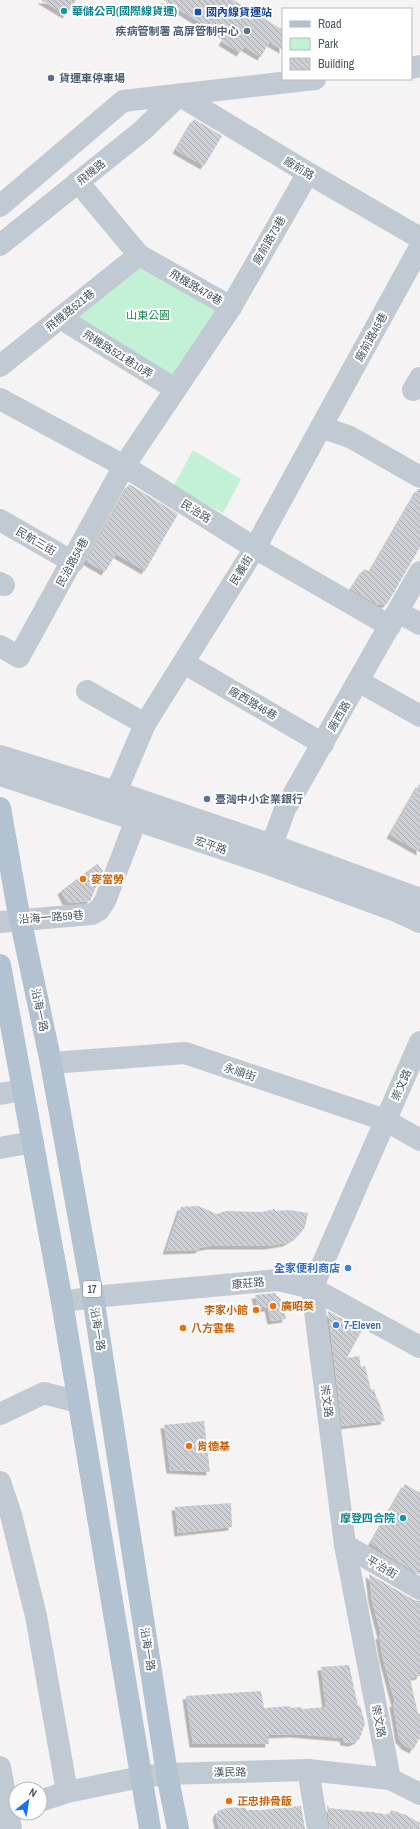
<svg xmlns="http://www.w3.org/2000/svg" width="420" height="1829" viewBox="0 0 420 1829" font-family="'Archivo Narrow','Noto Sans TC',sans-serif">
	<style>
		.green { fill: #c3f1d5 }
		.building { fill: url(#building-back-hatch); filter: url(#shadow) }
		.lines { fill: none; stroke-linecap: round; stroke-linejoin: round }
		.minor { stroke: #c1cad2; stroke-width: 22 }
		.major { stroke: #b3c2d1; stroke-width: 22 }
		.culture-dot { fill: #0f9aa8; stroke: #fff; stroke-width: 1.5 }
		.transit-dot { fill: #1a4fb4; stroke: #fff; stroke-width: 1.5 }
		.service-dot { fill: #5c6f8a; stroke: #fff; stroke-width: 1.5 }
		.food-dot { fill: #e8710a; stroke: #fff; stroke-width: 1.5 }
		.shop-dot { fill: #3f7fe0; stroke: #fff; stroke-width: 1.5 }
		.labels { text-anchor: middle; stroke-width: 4; stroke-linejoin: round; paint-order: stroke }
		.shield { fill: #fff; stroke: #808990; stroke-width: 1 }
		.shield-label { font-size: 10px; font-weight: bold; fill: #4a5661 }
		.culture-label { font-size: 11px; font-weight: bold; fill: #0d838f; stroke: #fff; text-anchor: start }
		.transit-label { font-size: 11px; font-weight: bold; fill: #164399; stroke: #fff; text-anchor: start }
		.service-label { font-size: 11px; font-weight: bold; fill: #4e5e75; stroke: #fff; text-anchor: start }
		.street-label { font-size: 11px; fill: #4a5661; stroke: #fff }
		.park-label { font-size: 11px; fill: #17864f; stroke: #fff }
		.food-label { font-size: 11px; font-weight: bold; fill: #c56008; stroke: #fff; text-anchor: start }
		.shop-label { font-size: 11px; font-weight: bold; fill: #366cbe; stroke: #fff; text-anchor: end }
	</style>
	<defs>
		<pattern id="building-back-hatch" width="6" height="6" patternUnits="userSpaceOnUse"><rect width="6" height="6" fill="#cdcfd5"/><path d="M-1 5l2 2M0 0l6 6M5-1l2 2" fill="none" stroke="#a8abb0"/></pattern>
		<filter id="shadow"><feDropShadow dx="-3.5" dy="3.5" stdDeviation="0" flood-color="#0004"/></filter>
	</defs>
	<rect width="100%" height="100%" fill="#f5f3f3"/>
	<g class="green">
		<polygon points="140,263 219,310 180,380 71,318"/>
		<polygon points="193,450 241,479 223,513 173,487"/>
	</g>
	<g class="building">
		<polygon points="41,0 76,0 66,15"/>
		<polygon points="163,0 233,0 283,30 283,50 269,42 261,57 244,47 240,53 222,42 226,36 205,23 204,25"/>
		<polygon points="194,119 222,136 204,166 176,150"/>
		<polygon points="129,484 178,514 145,571 116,554 105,572 86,561"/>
		<polygon points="418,489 420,489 420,547 387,604 378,605 351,589 364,569 370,572"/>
		<polygon points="420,783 420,852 390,835"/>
		<polygon points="97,864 103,871 90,901 71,903 66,901 61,891"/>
		<polygon points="198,1206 217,1214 226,1211 262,1212 275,1209 275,1211 289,1210 308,1213 305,1227 298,1236 286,1243 268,1246 210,1246 200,1248 199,1250 166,1251 181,1207"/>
		<polygon points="274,1293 281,1299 283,1305 286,1319 271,1321 268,1308 258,1308 255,1295"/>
		<polygon points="328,1311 362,1330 347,1358 359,1356 361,1367 365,1366 371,1390 374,1389 377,1399 378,1399 385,1421 342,1426"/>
		<polygon points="204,1421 210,1472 170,1470 164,1425"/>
		<polygon points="405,1484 420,1493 420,1575 379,1550 377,1547 371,1543"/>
		<polygon points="231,1503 232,1527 178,1533 175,1507"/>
		<polygon points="369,1574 414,1600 420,1601 420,1676 410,1678 418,1714 420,1714 420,1737 413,1750 405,1746 399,1739 393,1704 395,1703 383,1658 379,1636 381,1635 372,1600"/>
		<polygon points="349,1665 358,1706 360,1705 365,1724 359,1740 352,1743 344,1742 343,1738 294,1734 268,1735 269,1744 193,1744 186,1696 261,1691 264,1708 290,1706 291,1708 302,1707 302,1709 326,1707 321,1667"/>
		<polygon points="327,1805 328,1805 329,1808 367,1812 366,1811 389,1815 391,1810 406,1815 420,1823 420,1829 330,1829"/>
		<polygon points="301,1806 305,1829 219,1829 216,1816 218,1811 226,1808 246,1807 246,1810 262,1810"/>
	</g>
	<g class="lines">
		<g class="minor">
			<polyline points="411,68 420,66"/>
			<polyline points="179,95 308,173 420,238"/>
			<polyline points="78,182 139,255 231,307"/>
			<polyline points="0,206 123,101 315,79"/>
			<polyline points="0,245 143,130 179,95"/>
			<polyline points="60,318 175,389"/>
			<polyline points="0,366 139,255"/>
			<polyline points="413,390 420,378"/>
			<polyline points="0,399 124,466 255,548 390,626"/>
			<polyline points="321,427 420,247"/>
			<polyline points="0,520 73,562"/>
			<polyline points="0,583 4,585"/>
			<polyline points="398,612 420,624"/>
			<polyline points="0,646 19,657 124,466 231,307 308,173"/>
			<polyline points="184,663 323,744"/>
			<polyline points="358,681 420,716"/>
			<polyline points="87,691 145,724"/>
			<polyline points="0,756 116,792 272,845 420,899"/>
			<polyline points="0,775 265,863 396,911 420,922"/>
			<polyline points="111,811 116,792 145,724 255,548 321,427 350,437 420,477"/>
			<polyline points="267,858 285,809 420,572"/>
			<polyline points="0,922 92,914 99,910 105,901 136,820"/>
			<polyline points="51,1063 185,1053 385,1120 420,1140"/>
			<polyline points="0,1094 23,1090"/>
			<polyline points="0,1148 33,1142"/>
			<polyline points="62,1302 93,1297 278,1280 312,1288 420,1347"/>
			<polyline points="0,1414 44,1393 78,1402"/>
			<polyline points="0,1482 11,1515 36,1616 67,1792"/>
			<polyline points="345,1545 420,1589"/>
			<polyline points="0,1767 11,1829"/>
			<polyline points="308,1770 318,1829"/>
			<polyline points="390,1779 345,1545 312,1288 420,1042"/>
			<polyline points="40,1801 67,1792 141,1777 167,1774 308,1770 390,1779 420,1794"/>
		</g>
		<g class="major">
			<polyline points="0,808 17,904 51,1063 93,1297 167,1774 178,1829"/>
			<polyline points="0,965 62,1302 150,1829"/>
		</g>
	</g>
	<g class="culture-dot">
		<circle cx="64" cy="11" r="4"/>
		<circle cx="403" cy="1518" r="4"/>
	</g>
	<rect class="transit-dot" x="194" y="8" width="8" height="8" rx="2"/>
	<g class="service-dot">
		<circle cx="247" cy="31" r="4"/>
		<circle cx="51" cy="78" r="4"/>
		<circle cx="207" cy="799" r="4"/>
	</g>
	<g class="food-dot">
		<circle cx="83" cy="879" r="4"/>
		<circle cx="273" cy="1306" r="4"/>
		<circle cx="256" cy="1310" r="4"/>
		<circle cx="183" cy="1328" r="4"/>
		<circle cx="189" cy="1446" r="4"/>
		<circle cx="229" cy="1801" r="4"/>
	</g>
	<g class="shop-dot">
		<circle cx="348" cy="1268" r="4"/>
		<circle cx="336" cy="1325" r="4"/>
	</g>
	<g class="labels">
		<rect class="shield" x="83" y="1281" width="18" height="16" rx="3"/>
		<g class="shield-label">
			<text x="92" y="1293">17</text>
		</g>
		<g class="culture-label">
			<text x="72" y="15">華儲公司(國際線貨運)</text>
			<text x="395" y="1522" text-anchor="end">摩登四合院</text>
		</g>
		<g class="transit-label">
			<text x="206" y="16">國內線貨運站</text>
		</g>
		<g class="service-label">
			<text x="239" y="35" text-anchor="end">疾病管制署 高屏管制中心</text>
			<text x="59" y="82">貨運車停車場</text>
			<text x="215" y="803">臺灣中小企業銀行</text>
		</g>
		<g class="street-label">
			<text transform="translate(299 168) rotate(31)" y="4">廠前路</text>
			<text transform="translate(91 172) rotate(-39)" y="4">飛機路</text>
			<text transform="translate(269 240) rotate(-60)" y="4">廠前路73巷</text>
			<text transform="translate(196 287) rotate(30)" y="4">飛機路479巷</text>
			<text transform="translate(70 310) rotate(-39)" y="4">飛機路521巷</text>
			<text transform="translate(371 337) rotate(-61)" y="4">廠前路45巷</text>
			<text transform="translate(118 354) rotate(32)" y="4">飛機路521巷10弄</text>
			<text transform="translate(196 511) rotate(32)" y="4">民治路</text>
			<text transform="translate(36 541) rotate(30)" y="4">民航三街</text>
			<text transform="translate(72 562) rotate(-61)" y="4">民治路54巷</text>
			<text transform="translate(241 570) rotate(-58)" y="4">民義街</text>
			<text transform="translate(253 703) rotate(30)" y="4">廠西路46巷</text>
			<text transform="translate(339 716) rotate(-60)" y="4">廠西路</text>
			<text transform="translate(211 845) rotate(19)" y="4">宏平路</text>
			<text transform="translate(51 917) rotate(-4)" y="4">沿海一路59巷</text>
			<text transform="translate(40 1010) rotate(78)" y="4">沿海一路</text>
			<text transform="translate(240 1072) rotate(19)" y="4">永順街</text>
			<text transform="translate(401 1085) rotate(-66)" y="4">崇文路</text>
			<text transform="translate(248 1283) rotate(-5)" y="4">康莊路</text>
			<text transform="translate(98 1329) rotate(81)" y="4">沿海一路</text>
			<text transform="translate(327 1401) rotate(83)" y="4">崇文路</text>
			<text transform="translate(382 1567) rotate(31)" y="4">平治街</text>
			<text transform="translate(148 1649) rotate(81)" y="4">沿海一路</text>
			<text transform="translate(379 1721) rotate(79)" y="4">崇文路</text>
			<text transform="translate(230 1772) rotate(-1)" y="4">漢民路</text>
		</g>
		<g class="park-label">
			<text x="148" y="319">山東公園</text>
		</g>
		<g class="food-label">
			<text x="91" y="883">麥當勞</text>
			<text x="281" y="1310">廣昭英</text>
			<text x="248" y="1314" text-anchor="end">李家小館</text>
			<text x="191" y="1332">八方雲集</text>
			<text x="197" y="1450">肯德基</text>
			<text x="237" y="1805">正忠排骨飯</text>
		</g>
		<g class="shop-label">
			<text x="340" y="1272">全家便利商店</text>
			<text x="344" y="1329" text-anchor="start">7-Eleven</text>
		</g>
	</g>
	<rect x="282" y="8" width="130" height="72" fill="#ffffff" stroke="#b7bbc0"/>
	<rect x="290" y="21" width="20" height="6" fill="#b3c2d1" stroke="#b7bbc0"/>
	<text x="318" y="28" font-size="12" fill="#4a5661">Road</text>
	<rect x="290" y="38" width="20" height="12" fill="#c3f1d5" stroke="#b7bbc0"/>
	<text x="318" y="48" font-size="12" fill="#4a5661">Park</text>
	<rect x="290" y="58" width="20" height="12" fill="url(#building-back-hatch)" stroke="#b7bbc0"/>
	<text x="318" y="68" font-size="12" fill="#4a5661">Building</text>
	<g transform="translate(28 1801) rotate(30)"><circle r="19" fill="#ffffff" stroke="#b7bbc0"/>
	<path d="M0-3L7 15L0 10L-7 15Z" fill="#1a73e8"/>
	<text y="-6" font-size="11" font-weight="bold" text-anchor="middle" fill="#4a5661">N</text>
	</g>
</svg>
